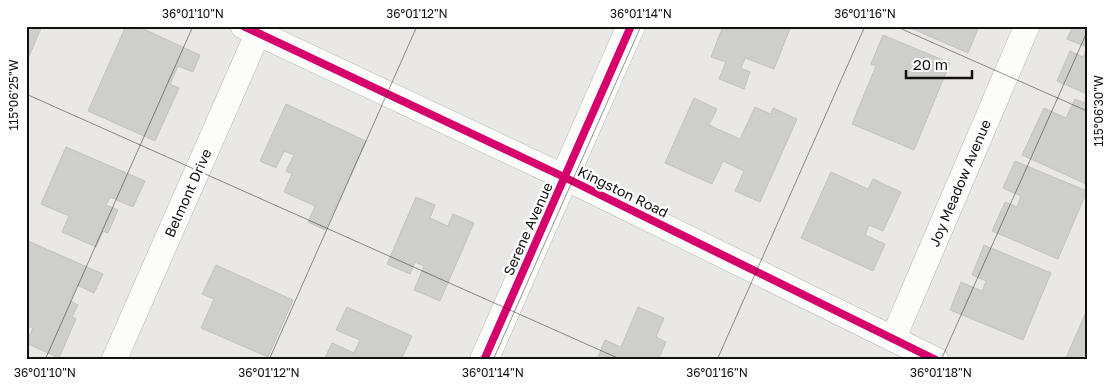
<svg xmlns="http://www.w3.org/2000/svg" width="1113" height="386" viewBox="0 0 1113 386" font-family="'Golos Text',sans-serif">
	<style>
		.building { fill: #cececd; stroke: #c3c2c2 }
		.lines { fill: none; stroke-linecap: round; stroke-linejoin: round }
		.minor-casing { stroke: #b7b6b5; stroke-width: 26 }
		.tertiary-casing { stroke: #b7b6b5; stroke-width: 29 }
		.minor { stroke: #fcfcfb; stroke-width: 25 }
		.tertiary { stroke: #fcfcfb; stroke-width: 28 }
		.cycleway-casing { stroke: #fff; stroke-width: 11 }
		.cycleway { stroke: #d6006c; stroke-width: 8 }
		.ticks { fill: none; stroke: #121110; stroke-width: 1; stroke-opacity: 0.45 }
		.labels { text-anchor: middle; stroke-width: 4.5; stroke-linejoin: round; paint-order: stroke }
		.street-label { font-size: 14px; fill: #121110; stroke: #fff }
		.neatline { fill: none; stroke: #121110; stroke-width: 2 }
		.ticks-label { font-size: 12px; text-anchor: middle; fill: #121110 }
	</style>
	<rect width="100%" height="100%" fill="#eae8e6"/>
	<g class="building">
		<polygon points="26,26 42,26 27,61 26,61"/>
		<polygon points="126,26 137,26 200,55 193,72 178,66 170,84 179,88 155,141 88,111"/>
		<polygon points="723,26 791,26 774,69 745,58 741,68 750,72 744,89 719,79 726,62 711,57"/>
		<polygon points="906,26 979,26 968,53"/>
		<polygon points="1073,26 1087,26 1087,47 1067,39"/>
		<polygon points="883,35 950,63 914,150 852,124 876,66 871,64"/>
		<polygon points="1087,49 1087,94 1057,81 1070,51 1083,57"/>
		<polygon points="694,98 717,109 709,125 740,139 755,107 771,114 773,108 797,119 760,202 735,191 744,171 723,161 712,184 665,163"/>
		<polygon points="1075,99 1087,104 1087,181 1086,184 1022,155 1044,108 1066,118"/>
		<polygon points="286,104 366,141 325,230 308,222 315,206 284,192 292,174 286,171 294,155 284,151 276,168 260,161"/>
		<polygon points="66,147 145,181 133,207 110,197 106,205 118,210 108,233 103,231 96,247 62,232 69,216 41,204"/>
		<polygon points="1015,161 1087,191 1058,259 992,231 1005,202 1017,207 1021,196 1003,188"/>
		<polygon points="831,172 868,189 873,179 901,192 883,231 869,225 865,235 885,244 873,271 801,238"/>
		<polygon points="416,197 435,205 430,218 448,226 453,214 474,223 440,301 414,290 424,266 415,262 410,274 387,264"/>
		<polygon points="26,240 103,274 94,293 77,285 70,301 78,305 72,317 76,319 59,358 26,343 33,328 26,325"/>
		<polygon points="984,245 1051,273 1023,340 950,310 961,282 982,291 986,281 972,275"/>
		<polygon points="216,265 293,300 268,357 201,328 214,299 202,294"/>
		<polygon points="347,307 412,336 401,360 324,360 332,343 354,353 360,340 336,330"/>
		<polygon points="638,307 664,318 656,337 666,342 658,360 597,360 605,340 621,347"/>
		<polygon points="1087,310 1087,360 1065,360"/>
	</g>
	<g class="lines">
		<defs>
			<g id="minor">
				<polyline points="243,26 564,177 936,360"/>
				<polyline points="893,339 1027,26"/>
				<polyline points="114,360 261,26"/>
			</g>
			<polyline id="tertiary" points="484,360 631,26"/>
		</defs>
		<use href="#minor" class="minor-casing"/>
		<use href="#tertiary" class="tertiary-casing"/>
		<use href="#minor" class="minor"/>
		<use href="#tertiary" class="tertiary"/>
		<defs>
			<g id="cycleway">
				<polyline points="243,26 564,177 936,360"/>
				<polyline points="484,360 631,26"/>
			</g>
		</defs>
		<use href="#cycleway" class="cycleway-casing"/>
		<use href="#cycleway" class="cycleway"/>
	</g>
	<path class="ticks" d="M 895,26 L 1087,111M 26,94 L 622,360M 45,360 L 193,26M 269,360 L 417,26M 493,360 L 641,26M 717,360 L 865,26M 941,360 L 1087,32"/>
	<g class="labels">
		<g class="street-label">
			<text transform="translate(960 183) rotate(-67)" y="5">Joy Meadow Avenue</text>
			<text transform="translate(623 192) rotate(26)" y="5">Kingston Road</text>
			<text transform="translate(188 193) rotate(-66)" y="5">Belmont Drive</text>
			<text transform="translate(528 229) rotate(-66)" y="5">Serene Avenue</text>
		</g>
	</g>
	<rect width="1113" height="386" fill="none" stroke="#ffffff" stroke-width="55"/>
	<path d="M906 70v8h66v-8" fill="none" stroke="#121110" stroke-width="2.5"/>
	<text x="913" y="70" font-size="15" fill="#121110" stroke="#ffffff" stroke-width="4" paint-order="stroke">20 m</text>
	<rect x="28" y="28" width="1058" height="330" class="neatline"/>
	<g class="ticks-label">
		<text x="193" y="18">36°01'10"N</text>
		<text x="417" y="18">36°01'12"N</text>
		<text x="641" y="18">36°01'14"N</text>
		<text x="865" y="18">36°01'16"N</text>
		<text transform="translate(14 95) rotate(-90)" y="4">115°06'25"W</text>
		<text transform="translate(1099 111) rotate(-90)" y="4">115°06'30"W</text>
		<text x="45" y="377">36°01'10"N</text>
		<text x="269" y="377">36°01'12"N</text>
		<text x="493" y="377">36°01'14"N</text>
		<text x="717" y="377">36°01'16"N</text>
		<text x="941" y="377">36°01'18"N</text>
	</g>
</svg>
